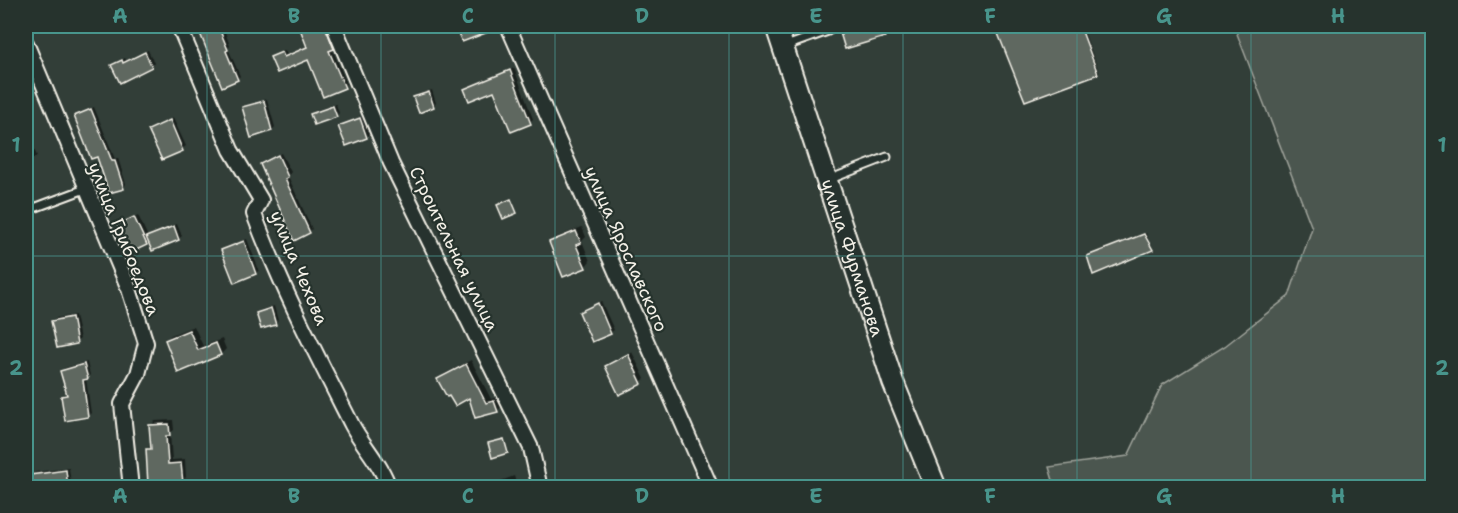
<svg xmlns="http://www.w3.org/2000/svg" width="1458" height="513" viewBox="0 0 1458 513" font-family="'Shantell Sans',sans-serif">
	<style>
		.green { fill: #4c564f; stroke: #a0a49c; stroke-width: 1.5 }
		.shadow { fill: #0007 }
		.building { fill: #5f6861; stroke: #f4f1e8; stroke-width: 1.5 }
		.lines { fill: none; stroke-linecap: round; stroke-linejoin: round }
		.service-casing { stroke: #f4f1e8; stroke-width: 11 }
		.minor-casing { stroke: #f4f1e8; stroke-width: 18 }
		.secondary-casing { stroke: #f4f1e8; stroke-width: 24 }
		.service { stroke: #26332d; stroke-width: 7 }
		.minor { stroke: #26332d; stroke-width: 14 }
		.secondary { stroke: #26332d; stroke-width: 20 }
		.grid { fill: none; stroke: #48958c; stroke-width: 1.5; stroke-opacity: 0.55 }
		.labels { text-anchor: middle; stroke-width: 4.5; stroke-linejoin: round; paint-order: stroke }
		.street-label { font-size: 18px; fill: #f4f1e8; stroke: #26332d }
		.neatline { fill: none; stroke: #48958c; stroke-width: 2 }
		.grid-label { font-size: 20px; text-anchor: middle; font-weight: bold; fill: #48958c }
	</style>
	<rect width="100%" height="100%" fill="#323e38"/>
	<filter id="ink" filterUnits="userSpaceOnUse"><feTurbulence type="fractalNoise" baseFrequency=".0167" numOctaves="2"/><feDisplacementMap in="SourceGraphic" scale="12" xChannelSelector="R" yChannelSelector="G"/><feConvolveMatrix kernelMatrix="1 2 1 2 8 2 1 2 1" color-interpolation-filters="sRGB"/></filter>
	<g filter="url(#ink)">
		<polygon class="green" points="1234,26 1432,26 1432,487 1055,487 1049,467 1128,456 1162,385 1225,346 1289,296 1312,228"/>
		<g class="shadow">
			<polygon points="196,26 223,26 230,46 228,48 240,76 237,79"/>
			<polygon points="301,26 320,26 325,38 332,35 336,45 332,48 347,84 344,87 308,58 272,58 285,50 287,55 308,46"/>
			<polygon points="840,26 888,26 889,30 884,35 846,47"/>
			<polygon points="997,26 1082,26 1099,72 1026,99"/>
			<polygon points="148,50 154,63 151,66 113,65 125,58 127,61"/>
			<polygon points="514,68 533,119 530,122 494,89 466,89 469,86"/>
			<polygon points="432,90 436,103 433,106 415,97 418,94"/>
			<polygon points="267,99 275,127 272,130 244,108 247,105"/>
			<polygon points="336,104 339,113 336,116 312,114 315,111"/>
			<polygon points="94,107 115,159 118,158 126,184 123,187 98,155 75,117"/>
			<polygon points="363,116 369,134 366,137 340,127 343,124"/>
			<polygon points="173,118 186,146 182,149 150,130"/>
			<polygon points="26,132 37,156 26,163"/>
			<polygon points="281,153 291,172 288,176 312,229 309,232 261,164"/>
			<polygon points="138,215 148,237 151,234 177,224 182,236 178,239 149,241 146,244 119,225"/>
			<polygon points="582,227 586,237 582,241 590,261 585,267 550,243 555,238"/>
			<polygon points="1146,233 1152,249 1090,255"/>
			<polygon points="247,239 259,270 256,273 235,281 223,250 226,247"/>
			<polygon points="601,301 614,330 610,333 581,312"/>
			<polygon points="274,306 278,320 275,323 257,313 261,310"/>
			<polygon points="75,315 80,339 76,342 53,321 56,318"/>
			<polygon points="194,326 203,346 222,339 226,349 221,354 179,371 166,340 171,335"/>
			<polygon points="632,352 645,379 620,393 607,366"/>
			<polygon points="471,360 491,399 499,397 502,406 497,411 439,379 444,374"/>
			<polygon points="87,362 90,375 86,378 91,413 88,416 63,396 68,393 62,371 65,368"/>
			<polygon points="173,420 174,430 170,433 172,460 185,459 186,477 182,482 147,450 152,445 151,426 155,421"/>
			<polygon points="69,468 71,483 67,486 31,476 35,472"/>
			<polygon points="514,476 518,488 496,488 495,485 498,482"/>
		</g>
		<g class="building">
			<polygon points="197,26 218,26 228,50 226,51 238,80 222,87"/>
			<polygon points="299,26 325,26 334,49 329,51 345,88 323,97 308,60 277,73 270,57 282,52 284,57 307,47"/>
			<polygon points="455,26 499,26 499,28 462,42"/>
			<polygon points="838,26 882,26 885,37 845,49"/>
			<polygon points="995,26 1080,26 1098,74 1025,101"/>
			<polygon points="145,52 152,67 120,83 111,65 122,60 123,63"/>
			<polygon points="510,70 531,124 511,132 494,91 469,101 464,89"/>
			<polygon points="429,92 434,107 419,113 413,97"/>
			<polygon points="264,101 272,131 251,138 242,107"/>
			<polygon points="333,106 337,117 314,125 310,114"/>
			<polygon points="91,109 112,161 115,161 124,189 109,193 97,157 91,159 74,116"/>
			<polygon points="360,118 367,138 346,146 338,126"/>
			<polygon points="170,120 183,151 162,160 148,130"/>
			<polygon points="278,155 288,177 285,179 310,233 294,241 260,164"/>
			<polygon points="511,199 517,213 503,219 497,205"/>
			<polygon points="134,217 147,245 130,253 117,225"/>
			<polygon points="174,226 179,240 152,251 146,237"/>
			<polygon points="576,231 581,243 576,245 586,268 563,277 549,242"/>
			<polygon points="1144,234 1153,250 1093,275 1087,256"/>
			<polygon points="244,241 256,274 234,283 221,250"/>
			<polygon points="598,303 611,334 592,342 579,312"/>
			<polygon points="271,308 276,325 261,329 256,313"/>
			<polygon points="72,317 77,344 57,348 51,321"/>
			<polygon points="189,330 198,350 216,343 221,355 178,373 165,340"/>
			<polygon points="628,354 642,384 619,395 605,366"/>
			<polygon points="84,364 88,379 83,380 88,417 65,421 61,396 67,395 60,371"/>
			<polygon points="466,364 486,403 494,401 498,412 475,418 469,398 455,406 449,396 447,397 437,379"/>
			<polygon points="169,424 170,436 166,436 168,464 181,463 183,483 148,485 146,449 151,449 149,425"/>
			<polygon points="504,439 508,453 492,458 488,443"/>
			<polygon points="66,470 68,488 31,488 30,475"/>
		</g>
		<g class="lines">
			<defs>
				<g id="service">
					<polyline points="786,46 828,31"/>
					<polyline points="828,180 887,157"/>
					<polyline points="26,211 85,189"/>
				</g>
				<g id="minor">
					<path d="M 179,26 L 231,150 L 261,200 L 254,214 C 281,287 317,356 352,425 C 363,446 382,465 389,488"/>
					<polyline points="334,26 391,163 531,448 540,488"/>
					<polyline points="508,26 711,488"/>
					<polyline points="26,43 129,289 146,343 138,374 122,404 131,488"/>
				</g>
				<g id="secondary">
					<path id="s1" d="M 776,26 L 893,382 L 936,488"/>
				</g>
			</defs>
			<use href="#service" class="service-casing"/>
			<use href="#minor" class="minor-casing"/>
			<use href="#secondary" class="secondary-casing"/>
			<use href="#service" class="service"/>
			<use href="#minor" class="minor"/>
			<use href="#secondary" class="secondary"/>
		</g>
	</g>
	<path class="grid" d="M 207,26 L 207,488M 381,26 L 381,488M 555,26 L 555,488M 729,26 L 729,488M 903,26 L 903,488M 1077,26 L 1077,488M 1251,26 L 1251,488M 26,256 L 1432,256"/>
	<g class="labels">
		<g class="street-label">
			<text transform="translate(124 239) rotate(68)" y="6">улица Грибоедова</text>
			<text transform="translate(454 249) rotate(64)" y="6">Строительная улица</text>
			<text transform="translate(626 249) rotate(66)" y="6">улица Ярославского</text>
			<text dy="6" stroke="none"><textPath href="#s1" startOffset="244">улица Фурманова</textPath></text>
			<text transform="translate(299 268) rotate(67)" y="6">улица Чехова</text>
		</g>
	</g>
	<rect width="1458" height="513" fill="none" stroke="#26332d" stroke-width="66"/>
	<rect x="33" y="33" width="1392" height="447" class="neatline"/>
	<g class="grid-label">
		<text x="120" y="23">A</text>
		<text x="294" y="23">B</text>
		<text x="468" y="23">C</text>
		<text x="642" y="23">D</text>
		<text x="816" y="23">E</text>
		<text x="990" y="23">F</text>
		<text x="1164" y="23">G</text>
		<text x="1338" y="23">H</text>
		<text x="16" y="152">1</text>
		<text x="1442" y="152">1</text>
		<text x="16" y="375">2</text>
		<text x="1442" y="375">2</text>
		<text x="120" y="503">A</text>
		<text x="294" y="503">B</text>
		<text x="468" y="503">C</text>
		<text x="642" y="503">D</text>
		<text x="816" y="503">E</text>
		<text x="990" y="503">F</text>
		<text x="1164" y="503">G</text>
		<text x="1338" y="503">H</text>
	</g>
</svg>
